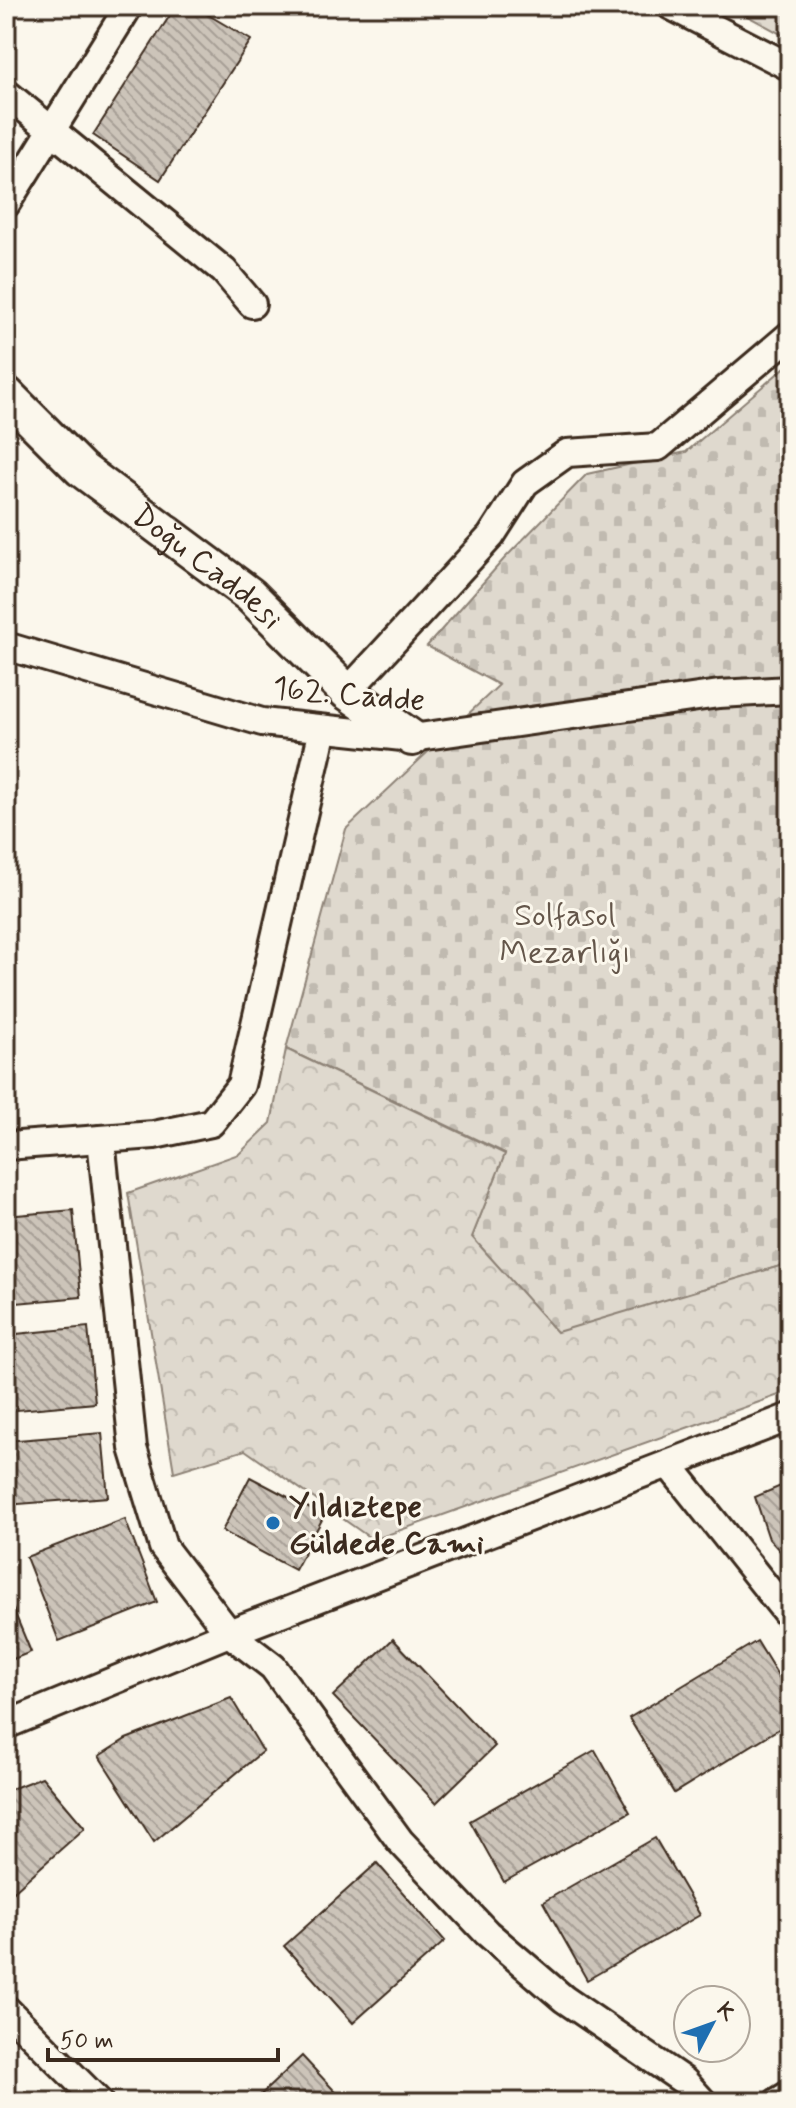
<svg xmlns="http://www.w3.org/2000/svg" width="796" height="2108" viewBox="0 0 796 2108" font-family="Mynerve,sans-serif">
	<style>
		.cemetery { fill: url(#cemetery-stones); stroke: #8d8276; stroke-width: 2 }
		.park { fill: url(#park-crowns); stroke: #8d8276; stroke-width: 2 }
		.building { fill: url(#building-back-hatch); stroke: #3b2a1e; stroke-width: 2 }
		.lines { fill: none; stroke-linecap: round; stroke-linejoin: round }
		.minor-casing { stroke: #3b2a1e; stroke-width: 32 }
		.tertiary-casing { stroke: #3b2a1e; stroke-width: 40 }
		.minor { stroke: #fbf7ec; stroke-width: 26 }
		.tertiary { stroke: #fbf7ec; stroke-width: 34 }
		.poi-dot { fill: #1f6fb2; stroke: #fbf7ec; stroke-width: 3 }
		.labels { text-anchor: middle; stroke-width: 6; stroke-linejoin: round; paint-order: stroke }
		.street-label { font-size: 32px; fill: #3b2a1e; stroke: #fbf7ec }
		.park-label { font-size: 32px; fill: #64564a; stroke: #fbf7ec }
		.poi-label { font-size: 32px; font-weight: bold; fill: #3b2a1e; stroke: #fbf7ec; text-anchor: start }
	</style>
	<defs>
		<pattern id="cemetery-stones" width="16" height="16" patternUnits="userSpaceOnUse" patternTransform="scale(2)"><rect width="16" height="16" fill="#dfd9ce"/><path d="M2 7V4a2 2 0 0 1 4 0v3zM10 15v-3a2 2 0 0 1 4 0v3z" fill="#c0bab0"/></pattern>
		<pattern id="park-crowns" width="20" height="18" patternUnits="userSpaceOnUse" patternTransform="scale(2)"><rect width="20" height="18" fill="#dfd9ce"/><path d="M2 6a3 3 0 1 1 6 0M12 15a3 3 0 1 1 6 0" fill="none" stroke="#c0bab0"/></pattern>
		<pattern id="building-back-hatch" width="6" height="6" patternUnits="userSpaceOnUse" patternTransform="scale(2)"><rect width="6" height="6" fill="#ccc4b9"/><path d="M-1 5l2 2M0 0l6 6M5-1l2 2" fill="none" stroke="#a79f96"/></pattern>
	</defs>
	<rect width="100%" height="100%" fill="#fbf7ec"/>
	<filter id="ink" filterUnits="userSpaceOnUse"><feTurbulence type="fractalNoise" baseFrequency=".0125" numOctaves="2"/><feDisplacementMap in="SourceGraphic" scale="16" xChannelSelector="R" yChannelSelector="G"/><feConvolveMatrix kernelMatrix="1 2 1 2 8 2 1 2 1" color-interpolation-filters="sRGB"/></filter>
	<g filter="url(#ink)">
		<g class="cemetery">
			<polygon points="729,6 790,6 790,39"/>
			<polygon points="790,363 790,1263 557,1333 472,1237 505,1153 286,1049 346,829 499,685 427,646 504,559 587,474 686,452"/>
		</g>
		<polygon class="park" points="286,1049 505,1154 472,1237 557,1332 790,1263 790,1391 373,1540 245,1450 174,1472 128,1193 239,1154 271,1123"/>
		<g class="building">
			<polygon points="176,6 193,6 251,40 160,180 93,135"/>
			<polygon points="73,1210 81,1297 6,1304 6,1216"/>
			<polygon points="88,1327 95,1403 6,1411 6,1335"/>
			<polygon points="102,1433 108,1497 6,1505 6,1441"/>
			<polygon points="250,1477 324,1516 295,1570 222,1531"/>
			<polygon points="790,1482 790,1562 769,1539 755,1497"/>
			<polygon points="125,1519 157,1602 59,1641 26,1557"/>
			<polygon points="6,1592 31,1652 6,1662"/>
			<polygon points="393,1639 495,1746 436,1803 333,1696"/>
			<polygon points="757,1641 790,1695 790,1722 674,1793 629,1718"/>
			<polygon points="231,1698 263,1751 154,1842 99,1756 126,1739"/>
			<polygon points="595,1750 630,1812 504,1882 470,1821"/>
			<polygon points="42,1777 85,1828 6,1898 6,1791"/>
			<polygon points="655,1838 700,1915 587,1980 543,1902"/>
			<polygon points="377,1863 445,1941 353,2023 284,1946"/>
			<polygon points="302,2056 345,2102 253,2102"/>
		</g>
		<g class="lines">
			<defs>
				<g id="minor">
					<polyline points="671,6 790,67"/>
					<polyline points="6,93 224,271 252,304"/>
					<polyline points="6,204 129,6"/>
					<polyline points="6,646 262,722 412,738 719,694 790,690"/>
					<polyline points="347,692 491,536 525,483 567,453 658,447 790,335"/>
					<polyline points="101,1139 133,1448 163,1547 229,1633 273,1667 400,1841 487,1933 564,1999 684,2081 703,2102"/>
					<polyline points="6,1146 154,1135 211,1123 241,1085 323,729"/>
					<polyline points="669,1465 790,1617"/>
					<polyline points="6,1725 229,1633 790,1417"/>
					<polyline points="6,2009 99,2102"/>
					<polyline points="777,2102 790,2094"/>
				</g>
				<g id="tertiary">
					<path id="s1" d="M 6,394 L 81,469 L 250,595 L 347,692 L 412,738"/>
				</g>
			</defs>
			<use href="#minor" class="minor-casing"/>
			<use href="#tertiary" class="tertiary-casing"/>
			<use href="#minor" class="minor"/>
			<use href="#tertiary" class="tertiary"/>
		</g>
	</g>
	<circle class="poi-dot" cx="273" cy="1523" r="8"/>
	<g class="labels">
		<g class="street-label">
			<text dy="11" stroke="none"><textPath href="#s1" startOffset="266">Doğu Caddesi</textPath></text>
			<text transform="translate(349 693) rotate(5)" y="11">162. Cadde</text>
		</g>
		<g class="park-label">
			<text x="565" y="925">Solfasol<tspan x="565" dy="37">Mezarlığı</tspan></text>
		</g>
		<g class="poi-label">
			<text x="289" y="1516">Yıldıztepe<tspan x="289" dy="37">Güldede Cami</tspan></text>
		</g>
	</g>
	<rect width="796" height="2108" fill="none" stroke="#fbf7ec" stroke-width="32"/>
	<rect x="16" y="16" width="764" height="2076" fill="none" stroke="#3b2a1e" stroke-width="3" filter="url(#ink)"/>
	<g transform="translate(712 2024) rotate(49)"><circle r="38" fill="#fbf7ec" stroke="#aea59a" stroke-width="2"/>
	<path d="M0-6L14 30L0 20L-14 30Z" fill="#1f6fb2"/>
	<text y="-12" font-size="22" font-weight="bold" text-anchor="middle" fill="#3b2a1e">K</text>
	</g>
	<path d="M48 2048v12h230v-12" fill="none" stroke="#3b2a1e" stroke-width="4"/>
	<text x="60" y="2048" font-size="24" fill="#3b2a1e" stroke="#fbf7ec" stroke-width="6" paint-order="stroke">50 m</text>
</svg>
